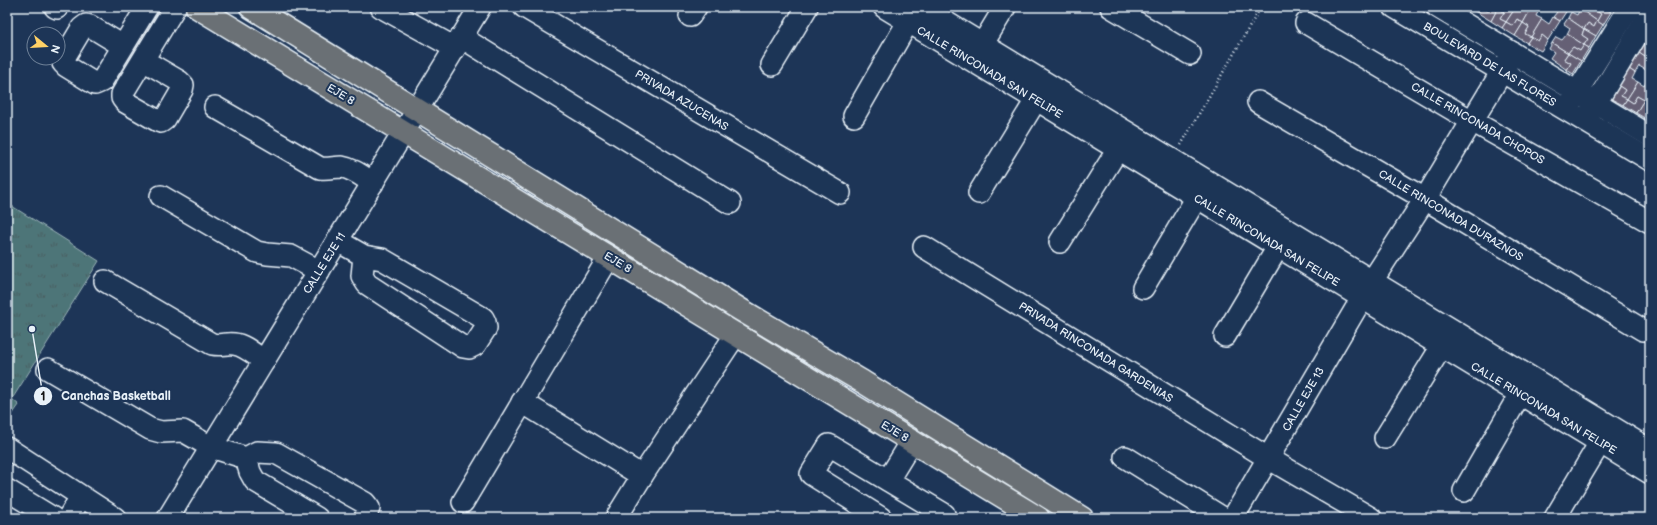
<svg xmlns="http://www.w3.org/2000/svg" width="1657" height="525" viewBox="0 0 1657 525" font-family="'Balsamiq Sans',sans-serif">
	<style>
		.grass { fill: url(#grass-tufts); stroke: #9bb3b8 }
		.building { fill: #656074; stroke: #e8f1f8 }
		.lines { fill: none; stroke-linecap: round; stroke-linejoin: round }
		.minor-casing { stroke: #e8f1f8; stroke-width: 24 }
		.major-casing { stroke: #e8f1f8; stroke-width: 25 }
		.path { stroke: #e8f1f8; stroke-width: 2.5; stroke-dasharray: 1 3; stroke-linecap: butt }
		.minor { stroke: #1d3557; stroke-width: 21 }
		.major { stroke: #6a7074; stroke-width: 22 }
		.labels { text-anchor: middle; stroke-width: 4; stroke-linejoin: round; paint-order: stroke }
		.street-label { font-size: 11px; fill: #e8f1f8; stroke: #1d3557 }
		.leader { fill: none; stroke: #e8f1f8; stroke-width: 1.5 }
		.callout-dot { fill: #e8f1f8; stroke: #1d3557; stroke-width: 1.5 }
		.mark-label { font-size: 12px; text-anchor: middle; font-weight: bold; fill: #111 }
		.callout-label { font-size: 12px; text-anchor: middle; font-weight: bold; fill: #e8f1f8; stroke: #1d3557; stroke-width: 4; stroke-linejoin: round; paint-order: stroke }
	</style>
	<defs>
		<pattern id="grass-tufts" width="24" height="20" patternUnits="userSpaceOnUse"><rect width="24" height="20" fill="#4e7578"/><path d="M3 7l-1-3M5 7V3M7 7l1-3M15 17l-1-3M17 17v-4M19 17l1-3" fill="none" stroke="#4a5e61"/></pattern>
	</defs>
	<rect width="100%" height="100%" fill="#1d3557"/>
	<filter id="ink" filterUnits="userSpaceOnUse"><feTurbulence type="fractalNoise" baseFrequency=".025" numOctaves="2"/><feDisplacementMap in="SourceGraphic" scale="8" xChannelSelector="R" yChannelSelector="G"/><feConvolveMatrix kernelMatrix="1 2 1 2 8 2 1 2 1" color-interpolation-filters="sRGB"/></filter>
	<g filter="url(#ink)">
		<polygon class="grass" points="7,203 99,261 12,399 19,405 7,422"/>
		<g class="building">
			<polygon points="1467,7 1482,7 1478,13"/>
			<polygon points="1482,7 1488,11 1491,7 1498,8 1491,21 1478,13"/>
			<polygon points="1482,7 1491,7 1488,11"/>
			<polygon points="1499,7 1516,7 1506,22 1500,19 1504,12 1498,8"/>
			<polygon points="1516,7 1524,9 1524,7 1532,7 1523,23 1517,19 1513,26 1506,22"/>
			<polygon points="1532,7 1539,10 1536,16 1542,19 1531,37 1525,34 1529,27 1523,23"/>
			<polygon points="1550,7 1569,7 1560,21 1553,17 1557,12"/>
			<polygon points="1582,7 1597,7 1595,10 1601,14 1597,21 1580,9"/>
			<polygon points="1597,7 1603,7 1611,12 1603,25 1597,21 1601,14 1595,10"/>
			<polygon points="1498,8 1504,12 1500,19 1506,22 1502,28 1491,21"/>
			<polygon points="1580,9 1597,21 1594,27 1588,23 1584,29 1568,18 1571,12 1577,15"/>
			<polygon points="1553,17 1560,21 1548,40 1542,35 1538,41 1531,37 1542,19 1549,24"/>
			<polygon points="1568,18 1584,29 1582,35 1588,39 1584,45 1567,34 1570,28 1564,24"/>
			<polygon points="1517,19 1523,23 1515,36 1502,28 1506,22 1513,26"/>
			<polygon points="1597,21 1603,25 1596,36 1584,29 1588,23 1594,27"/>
			<polygon points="1523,23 1529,27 1525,34 1531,37 1527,43 1515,36"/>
			<polygon points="1584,29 1596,36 1589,48 1584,45 1588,39 1582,35"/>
			<polygon points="1567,34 1584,45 1580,51 1573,47 1568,53 1552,43 1556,37 1562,40"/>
			<polygon points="1542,35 1548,40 1541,51 1527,43 1531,37 1538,41"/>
			<polygon points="1647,40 1650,41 1650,49 1645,57 1639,53"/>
			<polygon points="1552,43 1568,53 1564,59 1571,63 1567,70 1550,58 1554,52 1549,49"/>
			<polygon points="1584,45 1589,48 1581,61 1568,53 1573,47 1580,51"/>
			<polygon points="1650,49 1650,63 1646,70 1639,66 1635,73 1629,69 1639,53 1645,57"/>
			<polygon points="1568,53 1581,61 1573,74 1567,70 1571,63 1564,59"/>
			<polygon points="1650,63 1650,72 1646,70"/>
			<polygon points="1629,69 1635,73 1632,79 1638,82 1627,99 1621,96 1625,90 1619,86"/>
			<polygon points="1647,81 1650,82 1650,91 1644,100 1637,96 1633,103 1627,99 1638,82 1644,86"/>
			<polygon points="1619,86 1625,90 1621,96 1627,99 1623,105 1611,99"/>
			<polygon points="1650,91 1650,114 1646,111 1650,105 1644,100"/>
			<polygon points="1637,96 1644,100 1636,113 1623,105 1627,99 1633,103"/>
			<polygon points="1644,100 1650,105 1646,111 1650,114 1648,120 1636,113"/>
		</g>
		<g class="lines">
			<defs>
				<g id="minor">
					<polyline points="55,7 57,8"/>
					<polyline points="381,7 455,48"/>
					<polyline points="524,7 840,193"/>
					<polyline points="884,7 1650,473"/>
					<polyline points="921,7 1650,450"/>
					<polyline points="1111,7 1190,54"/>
					<polyline points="1394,7 1650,160"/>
					<polyline points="1437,7 1650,136"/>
					<polyline points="690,16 696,7"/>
					<polyline points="1306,23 1472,121 1650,222"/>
					<polyline points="461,37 730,203"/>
					<polyline points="123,46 90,26 86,25 82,28 64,58 63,63 66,66 95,84 102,81 147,7"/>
					<polyline points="976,55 1005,7"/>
					<path d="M 143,60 L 179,81 L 183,85 L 182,90 L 165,119 L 161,122 L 158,121 L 125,102 L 122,98 L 122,94 C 140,65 157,36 175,7"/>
					<polyline points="772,65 807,7"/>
					<polyline points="1258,102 1425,199 1643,330"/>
					<polyline points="1570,103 1630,7"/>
					<path d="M 215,107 L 320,168 C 327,169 335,167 342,167 C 354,169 363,177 373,183"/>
					<polyline points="1590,113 1650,13"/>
					<polyline points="854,116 908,22"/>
					<polyline points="979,193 1036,100"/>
					<polyline points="161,196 257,252 267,254 291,256 319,271"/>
					<polyline points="338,241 364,256 382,259 483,318 485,322 486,328 475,345 469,348 463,347 367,284 362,276 364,256"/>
					<polyline points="1060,242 1118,149"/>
					<polyline points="924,247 1268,458 1371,518"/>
					<path d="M 105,281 L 212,344 C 222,346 225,343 234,344 C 245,345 255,355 264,361"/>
					<polyline points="1143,288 1197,197"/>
					<polyline points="1225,336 1278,247"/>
					<polyline points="48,369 150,429 161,432 183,431 211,447 246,458 257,452 276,453 365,503 369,508 365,518"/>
					<polyline points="522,402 642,476 736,334"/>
					<polyline points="1385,438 1442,346"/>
					<polyline points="7,448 115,518"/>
					<polyline points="1125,457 1223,518"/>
					<polyline points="246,458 250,472 255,481 317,518"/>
					<polyline points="888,480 912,441"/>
					<polyline points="7,490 53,518"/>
					<polyline points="1464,491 1520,394"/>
					<polyline points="463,502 609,257"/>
					<polyline points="68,518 81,497"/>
					<polyline points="168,518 480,7"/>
					<polyline points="616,518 642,476"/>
					<polyline points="881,518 811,474 829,445 944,514 941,518"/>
					<polyline points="1233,518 1372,281 1425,199 1513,53"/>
					<polyline points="1555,518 1607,431"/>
				</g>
				<g id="major">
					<polyline points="197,7 1038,518"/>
					<polyline points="251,7 741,310 863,382 1082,518"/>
				</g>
			</defs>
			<use href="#minor" class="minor-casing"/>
			<use href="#major" class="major-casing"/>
			<polyline class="path" points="1181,145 1261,7"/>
			<use href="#minor" class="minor"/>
			<use href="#major" class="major"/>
		</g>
	</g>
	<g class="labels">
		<g class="street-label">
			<text transform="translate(1490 64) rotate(31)" y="4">BOULEVARD DE LAS FLORES</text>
			<text transform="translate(990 72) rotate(31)" y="4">CALLE RINCONADA SAN FELIPE</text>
			<text transform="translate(341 94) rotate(31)" y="4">EJE 8</text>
			<text transform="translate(682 100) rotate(31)" y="4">PRIVADA AZUCENAS</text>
			<text transform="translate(1478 123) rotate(30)" y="4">CALLE RINCONADA CHOPOS</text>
			<text transform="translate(1451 215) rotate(31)" y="4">CALLE RINCONADA DURAZNOS</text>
			<text transform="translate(1267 240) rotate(31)" y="4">CALLE RINCONADA SAN FELIPE</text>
			<text transform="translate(618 262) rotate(31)" y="4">EJE 8</text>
			<text transform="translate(324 263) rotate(-58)" y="4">CALLE EJE 11</text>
			<text transform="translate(1096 352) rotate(32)" y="4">PRIVADA RINCONADA GARDENIAS</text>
			<text transform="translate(1303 399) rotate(-60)" y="4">CALLE EJE 13</text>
			<text transform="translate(1544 408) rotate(31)" y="4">CALLE RINCONADA SAN FELIPE</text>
			<text transform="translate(895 431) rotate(31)" y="4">EJE 8</text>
		</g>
	</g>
	<path class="leader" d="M32 329L43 396"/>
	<g class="callout-dot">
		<circle cx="32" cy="329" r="4"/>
		<circle cx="43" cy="396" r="10"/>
	</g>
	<g class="mark-label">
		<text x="43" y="400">1</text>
	</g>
	<g class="callout-label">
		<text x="116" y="400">Canchas Basketball</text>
	</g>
	<rect width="1657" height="525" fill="none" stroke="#1d3557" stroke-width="24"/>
	<rect x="12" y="12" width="1633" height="501" fill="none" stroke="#e8f1f8" stroke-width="1.5" filter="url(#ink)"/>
	<g transform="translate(46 46) rotate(108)"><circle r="19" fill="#1d3557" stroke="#6e8097"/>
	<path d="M0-3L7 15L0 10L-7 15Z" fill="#ffd166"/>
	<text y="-6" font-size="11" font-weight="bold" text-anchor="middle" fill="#e8f1f8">N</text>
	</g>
</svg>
